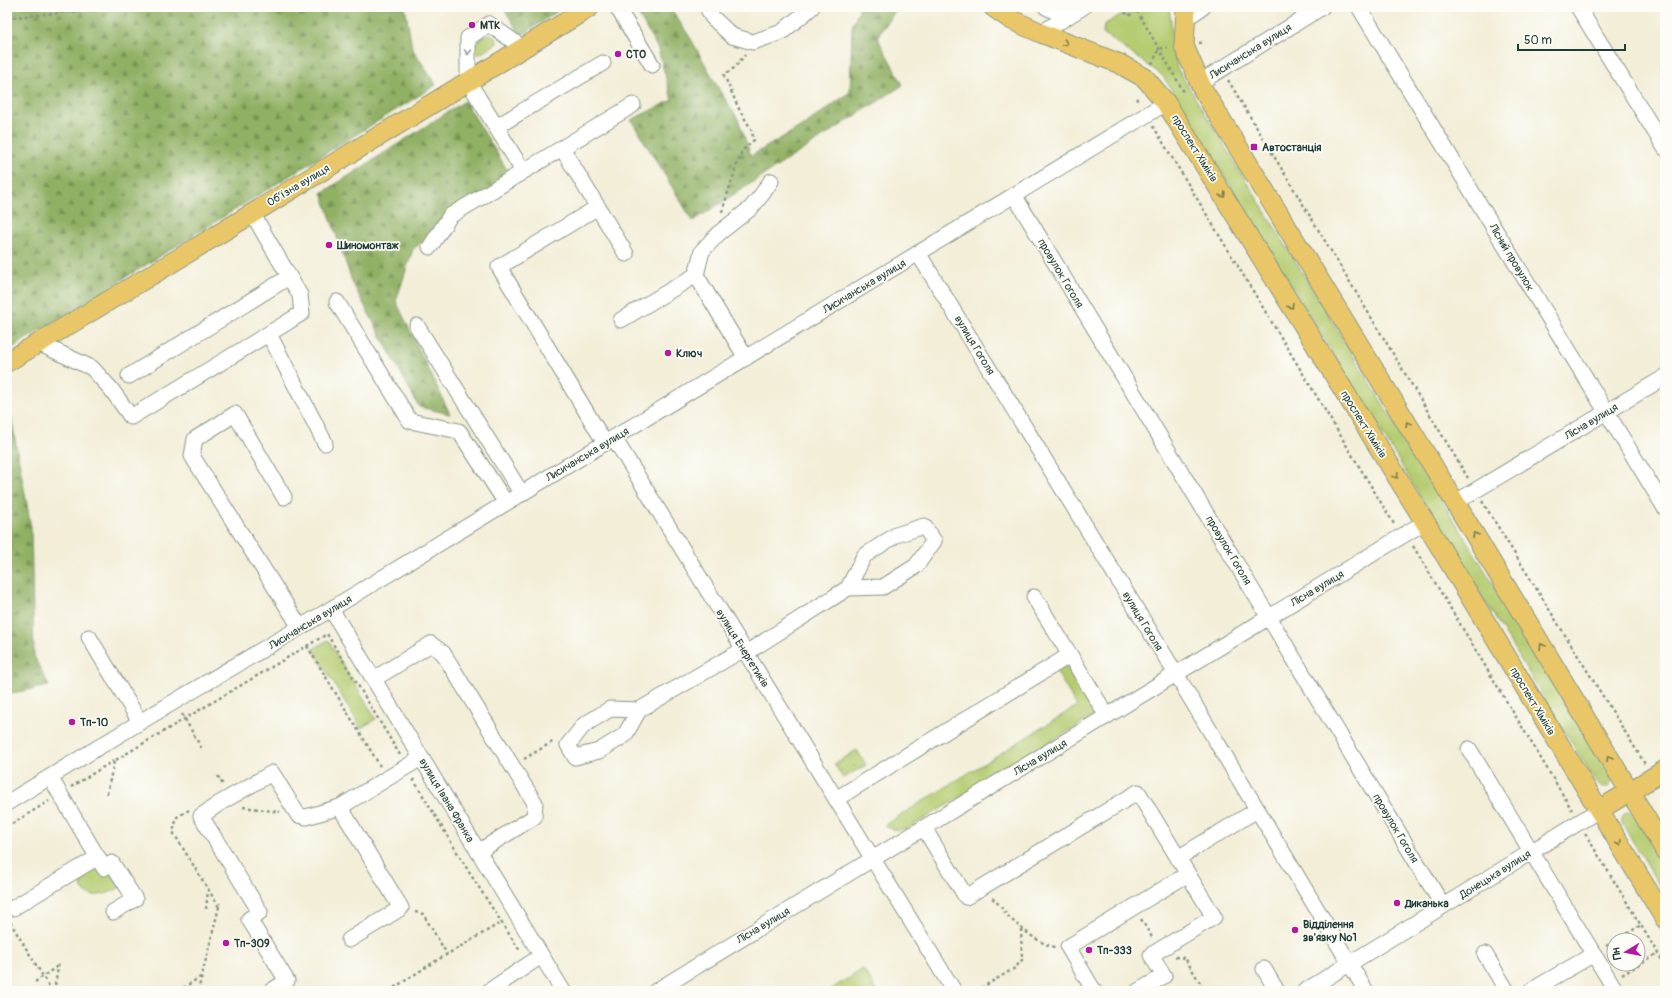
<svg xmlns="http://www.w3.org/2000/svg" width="1672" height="998" viewBox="0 0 1672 998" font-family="Pangolin,sans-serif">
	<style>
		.grass { fill: #b5cc71; stroke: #6a8452 }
		.forest { fill: url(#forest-firs); stroke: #58764c }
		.park { fill: url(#park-dots); stroke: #6a8452 }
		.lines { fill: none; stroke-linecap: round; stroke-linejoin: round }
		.minor-casing { stroke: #899686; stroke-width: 17 }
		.major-casing { stroke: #899686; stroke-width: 21 }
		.path { stroke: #899686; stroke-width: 2.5; stroke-dasharray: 3 3; stroke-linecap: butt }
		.minor { stroke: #fff; stroke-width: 15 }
		.major { stroke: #e9c769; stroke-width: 19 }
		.oneway { stroke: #7a7b4c }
		.oneway2 { stroke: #8f9e9a }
		.poi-dot { fill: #b5179e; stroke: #fdfcf7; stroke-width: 1.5 }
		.labels { text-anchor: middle; stroke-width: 3.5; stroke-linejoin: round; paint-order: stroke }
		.poi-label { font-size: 11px; font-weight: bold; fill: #1f3d34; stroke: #fdfcf7; text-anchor: start }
		.street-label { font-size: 11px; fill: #1f3d34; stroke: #fdfcf7 }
	</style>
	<defs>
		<pattern id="forest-firs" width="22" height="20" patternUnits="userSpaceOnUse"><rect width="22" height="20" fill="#90b063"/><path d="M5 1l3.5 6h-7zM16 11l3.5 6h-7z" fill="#759052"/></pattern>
		<pattern id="park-dots" width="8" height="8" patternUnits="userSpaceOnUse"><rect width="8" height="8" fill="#b5cc71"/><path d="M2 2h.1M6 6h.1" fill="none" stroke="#93a75e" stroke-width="1.8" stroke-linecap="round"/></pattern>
	</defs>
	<rect width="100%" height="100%" fill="#fdfcf7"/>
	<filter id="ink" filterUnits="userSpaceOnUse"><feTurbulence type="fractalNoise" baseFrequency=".025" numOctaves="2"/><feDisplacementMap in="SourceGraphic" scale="8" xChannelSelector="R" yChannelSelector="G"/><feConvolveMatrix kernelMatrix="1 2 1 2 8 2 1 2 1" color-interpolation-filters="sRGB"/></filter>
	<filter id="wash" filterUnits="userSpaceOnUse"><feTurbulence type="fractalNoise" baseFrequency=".012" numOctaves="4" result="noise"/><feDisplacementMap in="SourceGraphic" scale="16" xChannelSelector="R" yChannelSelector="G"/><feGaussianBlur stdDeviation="0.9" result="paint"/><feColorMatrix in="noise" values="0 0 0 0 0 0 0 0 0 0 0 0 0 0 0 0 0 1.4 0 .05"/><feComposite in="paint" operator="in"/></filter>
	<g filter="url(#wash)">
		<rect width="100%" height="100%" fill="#f3eed8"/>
		<g class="grass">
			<polygon points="1125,7 1169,7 1177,68 1611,776 1612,782 1608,787 1602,787 1597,784 1163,76 1103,33 1104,25 1127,11"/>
			<polygon points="488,34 491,34 496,38 497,43 480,54 477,54 473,44"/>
			<polygon points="328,640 376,719 361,728 313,649"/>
			<polygon points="1062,666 1068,669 1095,712 1092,717 909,828 897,830 886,827 886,824 1077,706 1055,669"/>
			<polygon points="1630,812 1636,815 1665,863 1665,895 1622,823 1622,818 1625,813"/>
			<path d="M 90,870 L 97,870 L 110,872 L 121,887 C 108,895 78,904 81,878 Z"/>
			<polygon points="863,969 877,991 828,991"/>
		</g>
		<g class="forest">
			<polygon points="7,7 405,7 412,48 436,85 7,351"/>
			<polygon points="503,7 564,7 521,36"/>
			<polygon points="634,7 670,7 691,39 720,91 738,119 751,156 810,121 850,92 852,27 860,7 898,7 877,37 903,85 693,221 631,120 672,100 658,49"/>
			<polygon points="465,101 512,178 413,249 396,301 450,414 419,407 353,284 322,193"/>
			<polygon points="7,395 31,527 34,656 49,686 7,694"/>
		</g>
		<polygon class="park" points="857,750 866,765 843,778 834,764"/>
	</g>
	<g filter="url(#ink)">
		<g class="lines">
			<defs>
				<g id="minor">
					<polyline points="617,7 652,65"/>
					<polyline points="707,7 712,17 732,36 753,42 782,32 812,7"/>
					<polyline points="1046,7 1067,17"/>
					<polyline points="1359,7 1665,508"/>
					<polyline points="1578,7 1665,148"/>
					<polyline points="1189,10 1186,18 1203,7"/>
					<polyline points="1041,33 1083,7"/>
					<polyline points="523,48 489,24 468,38 468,81 523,171"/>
					<polyline points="1199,83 1322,7"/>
					<polyline points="496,127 603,63"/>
					<polyline points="562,148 626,254"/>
					<polyline points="1014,195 1443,906"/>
					<polyline points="598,207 499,267 605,443"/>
					<polyline points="430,247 450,216 633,105"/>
					<polyline points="918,253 1176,674 1366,991"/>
					<polyline points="696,275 702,251 719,233 751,208 763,193 771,181"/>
					<polyline points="337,302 410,421 459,431 506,503"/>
					<polyline points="621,320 696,275 746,358"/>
					<polyline points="417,326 522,494"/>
					<polyline points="269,334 325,443"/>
					<polyline points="38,343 92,368 111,389 131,417 283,325 302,313 300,295 252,213"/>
					<polyline points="129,376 289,277"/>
					<polyline points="614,438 954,991"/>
					<polyline points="284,497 235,414 195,439 192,456 300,627"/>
					<polyline points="1456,502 1665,377"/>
					<polyline points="1034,597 1070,655"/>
					<polyline points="331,609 563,991"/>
					<polyline points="89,637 140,722"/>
					<polyline points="746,653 848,588 864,556 896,535 924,526 934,541 916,566 883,587 848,588"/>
					<polyline points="374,679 431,644 443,653 525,787 535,803 534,817 478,852"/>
					<polyline points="639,710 610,709 584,725 568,745 575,757 599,751 625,735 639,710 744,649"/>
					<polyline points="1469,749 1616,991"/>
					<polyline points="50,777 104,868 112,863 135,899 113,912"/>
					<polyline points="836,799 1070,655 1107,716"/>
					<polyline points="7,803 140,722 331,609 1166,103"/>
					<polyline points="340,807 401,908 349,940"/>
					<polyline points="924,828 966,897 1138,792 1214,917 1151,955 1164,976 1138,991"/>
					<polyline points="1178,858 1257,810"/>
					<polyline points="13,908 98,857"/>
					<polyline points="1485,954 1507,991"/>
					<polyline points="1264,969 1277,991"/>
					<polyline points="271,991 287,981 249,919 260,912 201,816 220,803 272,773 298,815 306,817 340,807 421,758"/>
					<polyline points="489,991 541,956"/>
					<polyline points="656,991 1425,522"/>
					<polyline points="1094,991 1068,947 1188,874"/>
					<polyline points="1305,991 1599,810"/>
					<polyline points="1530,991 1594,954"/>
				</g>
				<g id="major">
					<polyline points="993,7 1010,19 1041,33 1120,64 1145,78 1166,103 1425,522 1665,919"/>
					<polyline points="1186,7 1184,46 1203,90 1441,479 1665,850"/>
					<polyline points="7,362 168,265 590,7"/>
					<polyline points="1599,810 1665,770"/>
				</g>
			</defs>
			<use href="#minor" class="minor-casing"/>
			<use href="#major" class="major-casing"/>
			<g class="path">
				<polyline points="1122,7 1128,16 1144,7"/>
				<polyline points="1137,11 1184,92"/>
				<polyline points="7,18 122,7"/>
				<polyline points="1199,43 1205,42"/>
				<polyline points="1152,64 1159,49 1168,47"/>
				<polyline points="1228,80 1468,478"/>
				<polyline points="1136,98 1139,103"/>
				<polyline points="1153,126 1394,524"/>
				<polyline points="722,212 737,164 742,151 754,140 751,129 739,109 724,75 734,68 745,55"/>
				<polyline points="1482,501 1645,764"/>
				<polyline points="1413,546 1572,810"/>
				<polyline points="307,646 380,766"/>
				<polyline points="182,714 202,749"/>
				<polyline points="524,759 554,741"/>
				<polyline points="218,776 223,785"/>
				<polyline points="413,779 469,872 520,951"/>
				<polyline points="71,787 113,761"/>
				<polyline points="1664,790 1661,798 1665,804"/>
				<polyline points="107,794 114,761 327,634 400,755"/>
				<polyline points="243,807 280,812"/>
				<polyline points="189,810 177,817 173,832 219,907"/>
				<polyline points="7,827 49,801"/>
				<polyline points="1585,836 1586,835 1665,965"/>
				<path d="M 992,898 C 1001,905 1005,914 1013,921 C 1022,929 1044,947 1056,947"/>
				<polyline points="206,909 208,890"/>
				<polyline points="415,912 423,914 447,954"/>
				<polyline points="1141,919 1153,939"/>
				<polyline points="10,922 52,991"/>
				<polyline points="1617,940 1641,925"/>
				<polyline points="1606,946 1614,942"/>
				<polyline points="1175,957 1185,958 1205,991"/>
				<polyline points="1622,975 1658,953"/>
				<polyline points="35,982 59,965"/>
				<polyline points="54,991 59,962"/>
				<polyline points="178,991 202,976"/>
				<polyline points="198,991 220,903"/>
				<polyline points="389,991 434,962 502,922"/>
				<polyline points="976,991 1015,968 1022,960 1021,928"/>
			</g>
			<use href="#minor" class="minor"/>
			<use href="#major" class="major"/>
		</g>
		<defs><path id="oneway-chevron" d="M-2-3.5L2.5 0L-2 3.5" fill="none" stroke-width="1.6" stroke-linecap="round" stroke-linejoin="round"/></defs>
		<g class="oneway">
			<use href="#oneway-chevron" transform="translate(1065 43) rotate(21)"/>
			<use href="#oneway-chevron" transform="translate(1223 195) rotate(58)"/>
			<use href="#oneway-chevron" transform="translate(1291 306) rotate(58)"/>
			<use href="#oneway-chevron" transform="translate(1408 424) rotate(-122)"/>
			<use href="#oneway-chevron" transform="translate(1396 476) rotate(58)"/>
			<use href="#oneway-chevron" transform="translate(1475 535) rotate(-121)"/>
			<use href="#oneway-chevron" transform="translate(1542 646) rotate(-121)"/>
			<use href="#oneway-chevron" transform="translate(1609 758) rotate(-121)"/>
			<use href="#oneway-chevron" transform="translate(1619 843) rotate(59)"/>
		</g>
		<use class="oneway2" href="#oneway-chevron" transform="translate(468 52) rotate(90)"/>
	</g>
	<g class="poi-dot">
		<circle cx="472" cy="25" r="4"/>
		<circle cx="618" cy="54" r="4"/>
		<rect x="1250" y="143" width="8" height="8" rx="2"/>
		<circle cx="329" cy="245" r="4"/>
		<circle cx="668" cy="353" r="4"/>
		<circle cx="72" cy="722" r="4"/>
		<circle cx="1397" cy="903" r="4"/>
		<circle cx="1295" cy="930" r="4"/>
		<circle cx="226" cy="943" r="4"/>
		<circle cx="1089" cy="950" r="4"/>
	</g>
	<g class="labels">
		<g class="poi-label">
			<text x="480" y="29">МТК</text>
			<text x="626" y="58">СТО</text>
			<text x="1262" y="151">Автостанція</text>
			<text x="337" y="249">Шиномонтаж</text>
			<text x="676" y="357">Ключ</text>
			<text x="80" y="726">Тп-10</text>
			<text x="1405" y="907">Диканька</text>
			<text x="1303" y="928">Відділення<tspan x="1303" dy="13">зв'язку №1</tspan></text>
			<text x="234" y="947">Тп-309</text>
			<text x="1097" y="954">Тп-333</text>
		</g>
		<g class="street-label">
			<text transform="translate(1250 51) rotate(-32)" y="4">Лисичанська вулиця</text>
			<text transform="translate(1195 148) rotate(58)" y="4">проспект Хіміків</text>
			<text transform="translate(298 185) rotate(-31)" y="4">Об’їзна вулиця</text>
			<text transform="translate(1512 257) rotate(59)" y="4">Лісний провулок</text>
			<text transform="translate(1061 273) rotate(59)" y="4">провулок Гоголя</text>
			<text transform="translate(864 286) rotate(-31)" y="4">Лисичанська вулиця</text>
			<text transform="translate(975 345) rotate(59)" y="4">вулиця Гоголя</text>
			<text transform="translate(1591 421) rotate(-31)" y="4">Лісна вулиця</text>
			<text transform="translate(1364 424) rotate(58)" y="4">проспект Хіміків</text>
			<text transform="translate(587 454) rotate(-31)" y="4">Лисичанська вулиця</text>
			<text transform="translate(1229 550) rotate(59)" y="4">провулок Гоголя</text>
			<text transform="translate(1317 588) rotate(-31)" y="4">Лісна вулиця</text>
			<text transform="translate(1143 621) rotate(59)" y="4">вулиця Гоголя</text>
			<text transform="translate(310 622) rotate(-31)" y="4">Лисичанська вулиця</text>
			<text transform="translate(743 648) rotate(58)" y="4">вулиця Енергетиків</text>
			<text transform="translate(1533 701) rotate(59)" y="4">проспект Хіміків</text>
			<text transform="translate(1040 757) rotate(-31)" y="4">Лісна вулиця</text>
			<text transform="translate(447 800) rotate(59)" y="4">вулиця Івана Франка</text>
			<text transform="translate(1396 828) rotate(59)" y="4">провулок Гоголя</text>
			<text transform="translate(1495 874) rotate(-32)" y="4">Донецька вулиця</text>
			<text transform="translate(763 925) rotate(-31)" y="4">Лісна вулиця</text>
		</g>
	</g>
	<rect width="1672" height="998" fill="none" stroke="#fdfcf7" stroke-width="24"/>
	<g transform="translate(1626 952) rotate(260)"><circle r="19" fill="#fdfcf7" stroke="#a4b0a9"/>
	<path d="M0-3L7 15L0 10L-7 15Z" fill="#b5179e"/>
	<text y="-6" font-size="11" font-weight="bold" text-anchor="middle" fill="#1f3d34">Пн</text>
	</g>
	<path d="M1518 44v6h107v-6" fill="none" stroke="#1f3d34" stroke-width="2"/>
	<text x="1524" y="44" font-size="12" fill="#1f3d34" stroke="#fdfcf7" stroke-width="3" paint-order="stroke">50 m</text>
</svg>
